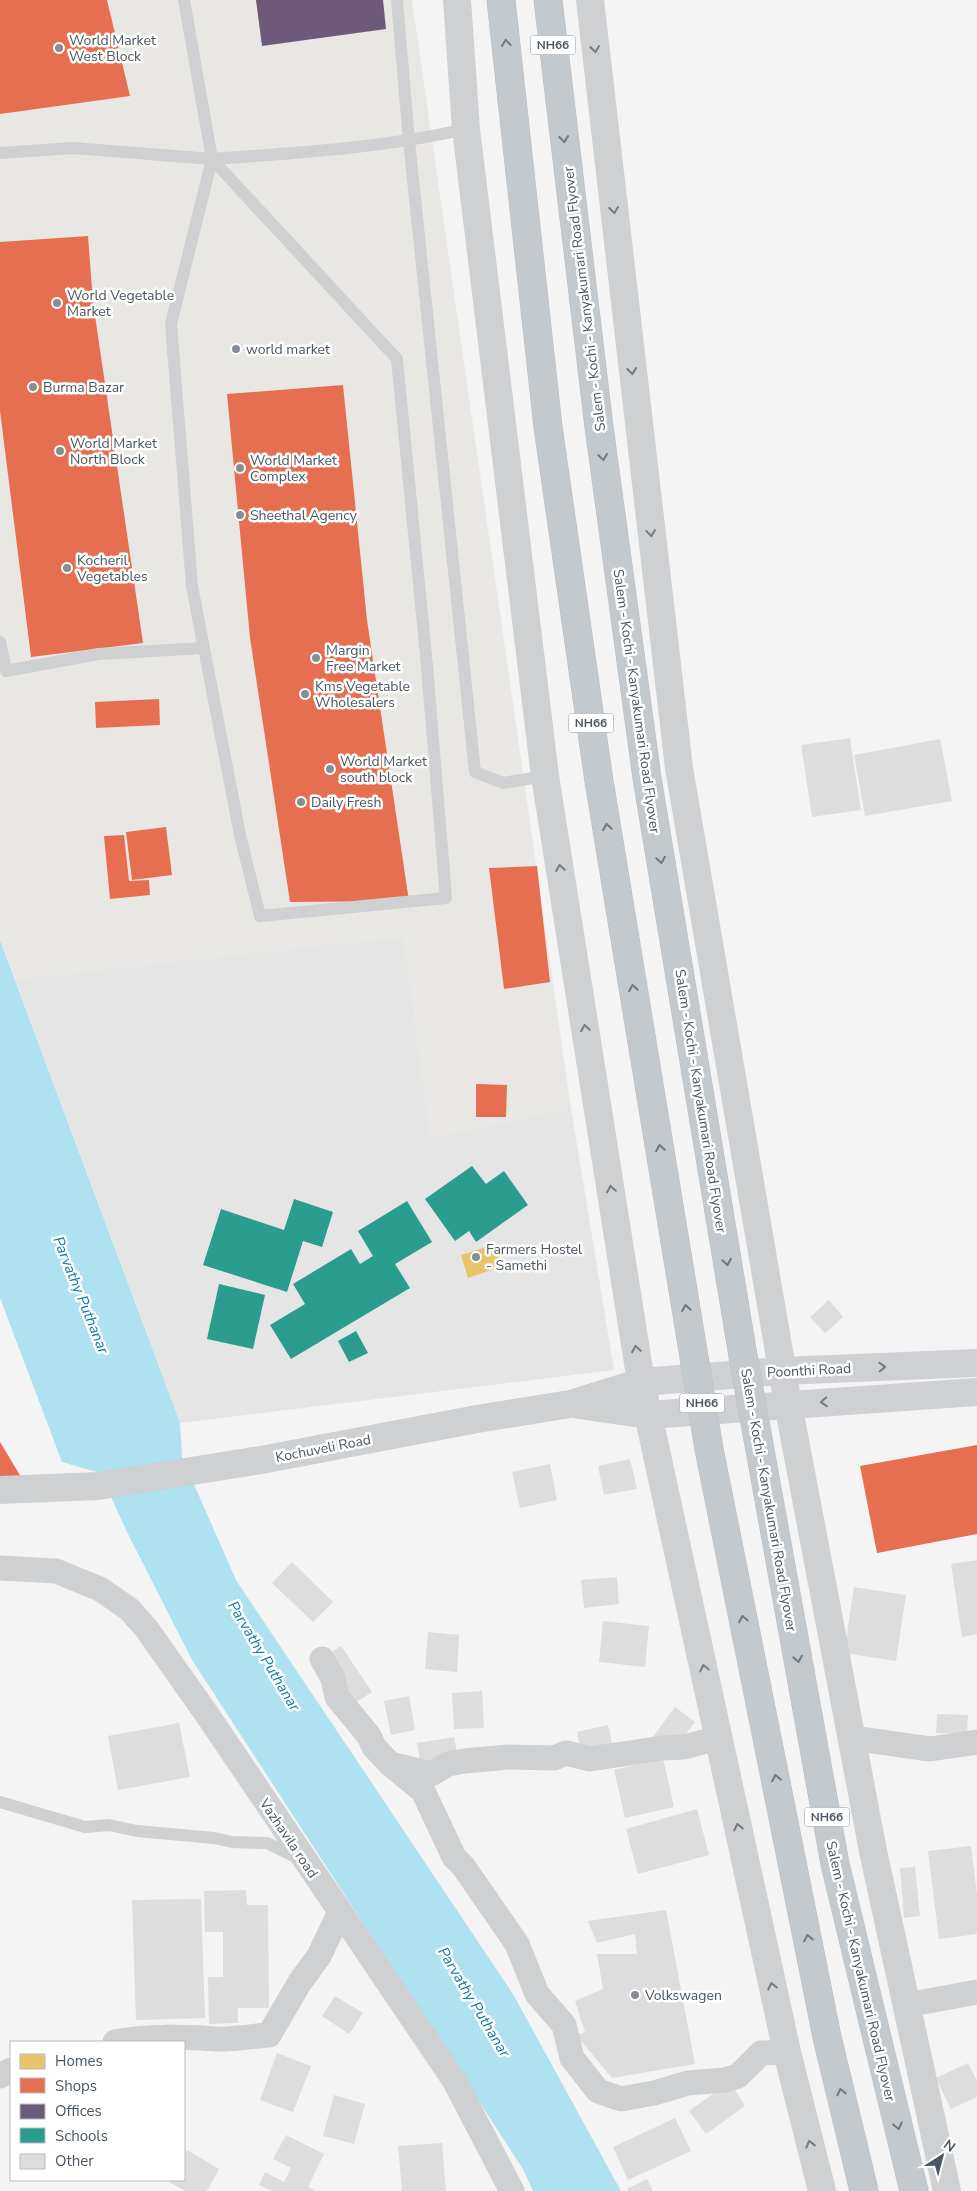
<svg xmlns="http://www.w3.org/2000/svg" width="977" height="2191" viewBox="0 0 977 2191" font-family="'Nunito Sans',sans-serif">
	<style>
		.commercial { fill: #e8e7e3 }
		.education { fill: #e6e5e6 }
		.water { fill: #aee2f0 }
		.homes { fill: #e9c46a }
		.shops { fill: #e76f51 }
		.offices { fill: #6d597a }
		.schools { fill: #2a9d8f }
		.building { fill: #ddddde }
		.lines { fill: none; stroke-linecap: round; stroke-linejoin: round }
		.trunk-casing { stroke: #b9bec3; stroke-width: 29 }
		.service { stroke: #ced0d2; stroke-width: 12 }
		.minor { stroke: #ced0d2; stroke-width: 25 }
		.tertiary { stroke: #ced0d2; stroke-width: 28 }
		.secondary { stroke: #ced0d4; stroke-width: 28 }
		.trunk { stroke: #c4c9cd; stroke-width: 28 }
		.trunk-bridge-casing { stroke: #b9bec3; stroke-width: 29; stroke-linecap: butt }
		.trunk-bridge { stroke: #c4c9cd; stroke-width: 28 }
		.oneway { stroke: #6f7881 }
		.oneway2 { stroke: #727b83 }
		.oneway3 { stroke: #727b84 }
		.poi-dot { fill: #868d94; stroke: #fff; stroke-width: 2 }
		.labels { text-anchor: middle; stroke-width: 5; stroke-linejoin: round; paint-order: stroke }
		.shield { fill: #fff; stroke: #808990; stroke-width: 1 }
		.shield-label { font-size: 12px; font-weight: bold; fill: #4a5661 }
		.poi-label { font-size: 14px; fill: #4a5661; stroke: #fff; text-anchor: start }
		.street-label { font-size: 14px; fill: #4a5661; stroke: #fff }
		.water-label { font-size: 15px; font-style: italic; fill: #0c7c9b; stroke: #fff }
	</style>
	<rect width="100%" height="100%" fill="#f4f4f4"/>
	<polygon class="commercial" points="0,0 412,0 571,1108 431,1137 404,936 15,979 0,939"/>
	<polygon class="education" points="404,936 431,1137 571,1108 614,1370 180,1423 15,979"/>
	<polygon class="water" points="0,940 180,1423 182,1457 236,1580 513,1994 621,2191 533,2191 523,2169 192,1660 127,1532 100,1473 62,1462 0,1298"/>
	<polygon class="homes" points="496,1244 503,1266 468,1278 461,1255"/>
	<g class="shops">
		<polygon points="0,0 107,0 130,96 0,114"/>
		<polygon points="88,236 93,302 143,643 31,657 0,411 0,242"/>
		<polygon points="343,385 367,620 409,901 290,902 250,638 227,394"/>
		<polygon points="159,699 160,725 96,728 95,702"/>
		<polygon points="166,827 172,875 132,880 126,832"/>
		<polygon points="124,835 129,881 149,880 150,895 110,899 104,836"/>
		<polygon points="537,866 550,982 504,989 489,868"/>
		<polygon points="476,1084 507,1085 506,1117 476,1117"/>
		<polygon points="0,1442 21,1477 0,1478"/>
		<polygon points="977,1445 977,1534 877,1553 860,1466"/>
	</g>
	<polygon class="offices" points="256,0 383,0 386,29 262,46"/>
	<g class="schools">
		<polygon points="472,1166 486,1184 504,1171 528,1205 476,1242 469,1231 455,1241 425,1199"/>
		<polygon points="294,1199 333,1212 322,1247 303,1241 287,1292 203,1265 221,1209 284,1230"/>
		<polygon points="407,1201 432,1242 395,1264 410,1288 291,1359 270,1325 305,1304 293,1284 351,1249 360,1264 373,1256 358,1231"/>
		<polygon points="219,1284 265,1295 253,1349 207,1339"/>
		<polygon points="356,1331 368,1353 349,1362 338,1341"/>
	</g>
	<g class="building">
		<polygon points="850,738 861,810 812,817 801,745"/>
		<polygon points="940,739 952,801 865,816 854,755"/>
		<polygon points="829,1300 843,1317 825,1333 810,1317"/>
		<polygon points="630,1459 637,1489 604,1495 598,1466"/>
		<polygon points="550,1464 557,1500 520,1508 512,1472"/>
		<polygon points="977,1560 977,1634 962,1637 951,1564"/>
		<polygon points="292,1562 333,1602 313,1622 272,1583"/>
		<polygon points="617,1577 619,1604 584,1608 581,1580"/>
		<polygon points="854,1587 906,1595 896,1661 844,1653"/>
		<polygon points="603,1621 649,1626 645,1667 599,1662"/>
		<polygon points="428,1632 459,1635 457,1672 425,1669"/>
		<polygon points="341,1646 372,1692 352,1705 322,1659"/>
		<polygon points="482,1691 484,1728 454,1729 452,1693"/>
		<polygon points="409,1696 415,1730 391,1735 384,1701"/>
		<polygon points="675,1707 695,1722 666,1760 647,1745"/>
		<polygon points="937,1714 968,1715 967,1734 936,1733"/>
		<polygon points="179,1723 190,1777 118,1790 108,1736"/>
		<polygon points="608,1725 615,1757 583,1763 577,1732"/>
		<polygon points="454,1737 461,1773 423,1780 417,1743"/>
		<polygon points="663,1758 674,1807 625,1818 614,1770"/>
		<polygon points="697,1809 709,1855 638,1874 626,1829"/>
		<polygon points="971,1846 977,1895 977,1934 939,1939 928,1851"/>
		<polygon points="915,1867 920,1916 904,1918 900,1868"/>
		<polygon points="246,1890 247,1905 268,1905 269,2008 238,2008 238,2023 209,2024 208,1977 223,1977 223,1932 205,1932 204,1891"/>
		<polygon points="201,1899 205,2018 136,2020 132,1900"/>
		<polygon points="666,1910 695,2064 612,2078 576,2035 585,2032 575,2001 603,1989 597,1954 637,1954 635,1934 597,1943 588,1921"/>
		<polygon points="335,1996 363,2013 349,2034 322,2016"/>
		<polygon points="277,2053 311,2066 293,2112 260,2100"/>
		<polygon points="968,2063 977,2081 977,2097 951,2109 936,2078"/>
		<polygon points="730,2082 745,2106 706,2134 689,2111"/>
		<polygon points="334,2095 365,2104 354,2144 323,2136"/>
		<polygon points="675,2118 691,2151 628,2180 613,2147"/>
		<polygon points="286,2135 324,2154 308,2187 316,2191 272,2191 259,2185 265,2172 284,2182 291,2168 273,2159"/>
		<polygon points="442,2143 446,2191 402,2191 398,2146"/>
		<polygon points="187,2150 219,2169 207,2191 186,2191 169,2182 170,2180 184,2180 184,2155"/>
		<polygon points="647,2179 653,2191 628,2191 627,2189"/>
	</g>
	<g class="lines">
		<defs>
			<g id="trunk">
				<polyline points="501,0 548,427 599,781 694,1357"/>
				<polyline points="548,0 599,427 647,778 743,1356"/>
				<polyline points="758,1439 835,1864 914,2191"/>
				<polyline points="709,1449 827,2037 864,2191"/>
			</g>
		</defs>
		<use href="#trunk" class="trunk-casing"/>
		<g class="service">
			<path d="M 184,0 L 212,159 L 397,359 L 427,666 L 446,898 L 260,916 L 240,835 L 192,586 L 171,324 L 212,159 C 297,153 382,148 466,129"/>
			<polyline points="397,0 409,141 475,772 503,783 545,776"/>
			<polyline points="0,153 73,148 212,159"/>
			<polyline points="0,642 6,671 99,654 204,648"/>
			<polyline points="0,1802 85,1827 109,1825 137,1831 214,1838 232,1842 267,1843 300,1859"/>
		</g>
		<g class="minor">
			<polyline points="0,1568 56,1571 100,1589 129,1609 146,1628 206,1713 454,2080 512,2191"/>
			<polyline points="322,1659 333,1678 337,1697 369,1736 374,1747 390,1764 431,1774 448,1764 465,1761 508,1757 554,1758 566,1753 590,1759 662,1748 684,1747 711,1740 720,1740"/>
			<polyline points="852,1738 930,1749 977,1742"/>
			<polyline points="390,1764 423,1791 454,1857 463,1866 517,1944 537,1994 564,2025 572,2058 598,2091 621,2099 654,2093 688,2083 725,2080 738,2076 761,2053 787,2052"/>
			<polyline points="907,2005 977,1992"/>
			<path d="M 115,2042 C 148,2035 182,2037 215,2039 C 233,2040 252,2036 269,2035 L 300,1982 L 319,1956 L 340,1912"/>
			<polyline points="0,2076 11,2070"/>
		</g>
		<g class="tertiary">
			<polyline points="457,0 466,129 545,776 641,1382 787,2052 822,2191"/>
			<polyline points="590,0 679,768 788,1404 873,1851 947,2191"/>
			<polyline points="579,1405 648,1415"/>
			<polyline points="0,1490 98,1486 261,1460 477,1419 570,1404 641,1382"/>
		</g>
		<g class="secondary">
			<polyline points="641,1382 782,1371 977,1363"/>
			<polyline points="648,1415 977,1392"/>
		</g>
		<use href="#trunk" class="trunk"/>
		<defs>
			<g id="trunk-bridge">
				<polyline points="743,1356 758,1439"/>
				<polyline points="694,1357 709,1449"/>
			</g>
		</defs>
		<use href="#trunk-bridge" class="trunk-bridge-casing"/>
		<use href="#trunk-bridge" class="trunk-bridge"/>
	</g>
	<defs><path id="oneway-chevron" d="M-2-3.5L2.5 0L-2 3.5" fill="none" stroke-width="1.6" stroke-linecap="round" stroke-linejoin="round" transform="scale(1.25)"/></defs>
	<g class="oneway">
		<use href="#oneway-chevron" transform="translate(506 43) rotate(-97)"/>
		<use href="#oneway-chevron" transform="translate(564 139) rotate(83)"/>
		<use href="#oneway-chevron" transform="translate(603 457) rotate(82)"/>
		<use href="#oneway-chevron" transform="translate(607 827) rotate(-99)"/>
		<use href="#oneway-chevron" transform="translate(661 860) rotate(81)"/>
		<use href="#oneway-chevron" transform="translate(633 988) rotate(-99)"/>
		<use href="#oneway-chevron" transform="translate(660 1148) rotate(-99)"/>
		<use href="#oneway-chevron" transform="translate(727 1262) rotate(81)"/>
		<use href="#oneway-chevron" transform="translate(686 1308) rotate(-99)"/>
		<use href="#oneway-chevron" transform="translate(743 1619) rotate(-101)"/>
		<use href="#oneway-chevron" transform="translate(798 1659) rotate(80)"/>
		<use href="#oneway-chevron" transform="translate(776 1778) rotate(-101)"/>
		<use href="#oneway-chevron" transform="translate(808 1938) rotate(-101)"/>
		<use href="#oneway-chevron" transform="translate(841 2092) rotate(-103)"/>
		<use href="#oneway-chevron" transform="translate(898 2126) rotate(76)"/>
	</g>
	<g class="oneway2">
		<use href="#oneway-chevron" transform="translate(595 49) rotate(83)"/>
		<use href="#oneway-chevron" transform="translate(614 210) rotate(83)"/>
		<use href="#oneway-chevron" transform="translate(632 371) rotate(83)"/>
		<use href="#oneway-chevron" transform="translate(651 533) rotate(83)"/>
		<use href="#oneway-chevron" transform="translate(560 868) rotate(-99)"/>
		<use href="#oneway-chevron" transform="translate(585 1028) rotate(-99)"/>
		<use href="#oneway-chevron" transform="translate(611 1189) rotate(-99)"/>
		<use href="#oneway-chevron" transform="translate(636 1349) rotate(-99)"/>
		<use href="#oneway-chevron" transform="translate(704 1668) rotate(-102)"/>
		<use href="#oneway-chevron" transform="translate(738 1827) rotate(-102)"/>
		<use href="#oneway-chevron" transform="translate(772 1986) rotate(-102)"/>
		<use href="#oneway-chevron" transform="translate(810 2144) rotate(-104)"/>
	</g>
	<g class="oneway3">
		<use href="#oneway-chevron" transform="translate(882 1367) rotate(-2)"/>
		<use href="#oneway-chevron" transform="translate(824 1402) rotate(176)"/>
	</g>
	<g class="poi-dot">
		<circle cx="59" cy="48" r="5"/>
		<circle cx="57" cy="303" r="5"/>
		<circle cx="236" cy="349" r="5"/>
		<circle cx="33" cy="387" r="5"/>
		<circle cx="60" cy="451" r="5"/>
		<circle cx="240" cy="468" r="5"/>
		<circle cx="240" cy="515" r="5"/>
		<circle cx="67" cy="568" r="5"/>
		<circle cx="316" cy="658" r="5"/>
		<circle cx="305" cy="694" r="5"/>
		<circle cx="330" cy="769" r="5"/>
		<circle cx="301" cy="802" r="5"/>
		<circle cx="476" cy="1257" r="5"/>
		<circle cx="635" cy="1995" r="5"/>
	</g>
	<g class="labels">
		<g class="shield">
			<rect x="530.5" y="35.5" width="45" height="19" rx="4"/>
			<rect x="568.5" y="713.5" width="45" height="19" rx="4"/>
			<rect x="679.5" y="1393.5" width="45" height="19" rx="4"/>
			<rect x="804.5" y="1807.5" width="45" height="19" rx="4"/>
		</g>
		<g class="shield-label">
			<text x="553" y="49">NH66</text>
			<text x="591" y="727">NH66</text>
			<text x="702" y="1407">NH66</text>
			<text x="827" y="1821">NH66</text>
		</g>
		<g class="poi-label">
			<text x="69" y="45">World Market<tspan x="69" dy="16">West Block</tspan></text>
			<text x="67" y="300">World Vegetable<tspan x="67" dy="16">Market</tspan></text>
			<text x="246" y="354">world market</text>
			<text x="43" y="392">Burma Bazar</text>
			<text x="70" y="448">World Market<tspan x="70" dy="16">North Block</tspan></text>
			<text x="250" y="465">World Market<tspan x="250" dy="16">Complex</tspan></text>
			<text x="250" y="520">Sheethal Agency</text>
			<text x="77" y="565">Kocheril<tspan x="77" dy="16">Vegetables</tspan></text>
			<text x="326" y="655">Margin<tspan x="326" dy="16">Free Market</tspan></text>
			<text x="315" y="691">Kms Vegetable<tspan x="315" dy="16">Wholesalers</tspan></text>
			<text x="340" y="766">World Market<tspan x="340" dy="16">south block</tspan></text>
			<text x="311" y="807">Daily Fresh</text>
			<text x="486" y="1254">Farmers Hostel<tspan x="486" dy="16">- Samethi</tspan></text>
			<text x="645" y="2000">Volkswagen</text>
		</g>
		<g class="street-label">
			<text transform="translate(584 299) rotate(-97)" y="5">Salem - Kochi - Kanyakumari Road Flyover</text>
			<text transform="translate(637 701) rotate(82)" y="5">Salem - Kochi - Kanyakumari Road Flyover</text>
			<text transform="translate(701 1101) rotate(81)" y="5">Salem - Kochi - Kanyakumari Road Flyover</text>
			<text transform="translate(809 1370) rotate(-3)" y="5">Poonthi Road</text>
			<text transform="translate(323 1448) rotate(-11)" y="5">Kochuveli Road</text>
			<text transform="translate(769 1500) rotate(80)" y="5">Salem - Kochi - Kanyakumari Road Flyover</text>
			<text transform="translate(289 1838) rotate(56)" y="5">Vazhavila road</text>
			<text transform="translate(861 1971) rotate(77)" y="5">Salem - Kochi - Kanyakumari Road Flyover</text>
		</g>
		<g class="water-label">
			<text transform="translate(81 1295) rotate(68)" y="5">Parvathy Puthanar</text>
			<text transform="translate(264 1656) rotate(59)" y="5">Parvathy Puthanar</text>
			<text transform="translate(474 2002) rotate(59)" y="5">Parvathy Puthanar</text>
		</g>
	</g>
	<rect x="10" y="2041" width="175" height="140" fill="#ffffff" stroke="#b7bbc0"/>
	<rect x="20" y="2054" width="25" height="15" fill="#e9c46a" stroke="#b7bbc0"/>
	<text x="55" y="2066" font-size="15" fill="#4a5661">Homes</text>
	<rect x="20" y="2078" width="25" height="15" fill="#e76f51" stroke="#b7bbc0"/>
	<text x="55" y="2091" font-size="15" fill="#4a5661">Shops</text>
	<rect x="20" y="2104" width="25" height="15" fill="#6d597a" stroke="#b7bbc0"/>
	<text x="55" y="2116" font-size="15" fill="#4a5661">Offices</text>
	<rect x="20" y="2128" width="25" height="15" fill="#2a9d8f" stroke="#b7bbc0"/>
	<text x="55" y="2141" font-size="15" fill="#4a5661">Schools</text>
	<rect x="20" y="2154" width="25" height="15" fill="#ddddde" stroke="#b7bbc0"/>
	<text x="55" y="2166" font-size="15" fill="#4a5661">Other</text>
	<g transform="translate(942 2156) rotate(36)" stroke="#ffffff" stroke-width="4" paint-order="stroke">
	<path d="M0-4L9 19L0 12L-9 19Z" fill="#4a5661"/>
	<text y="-8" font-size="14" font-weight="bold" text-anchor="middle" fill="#4a5661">N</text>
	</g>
</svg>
